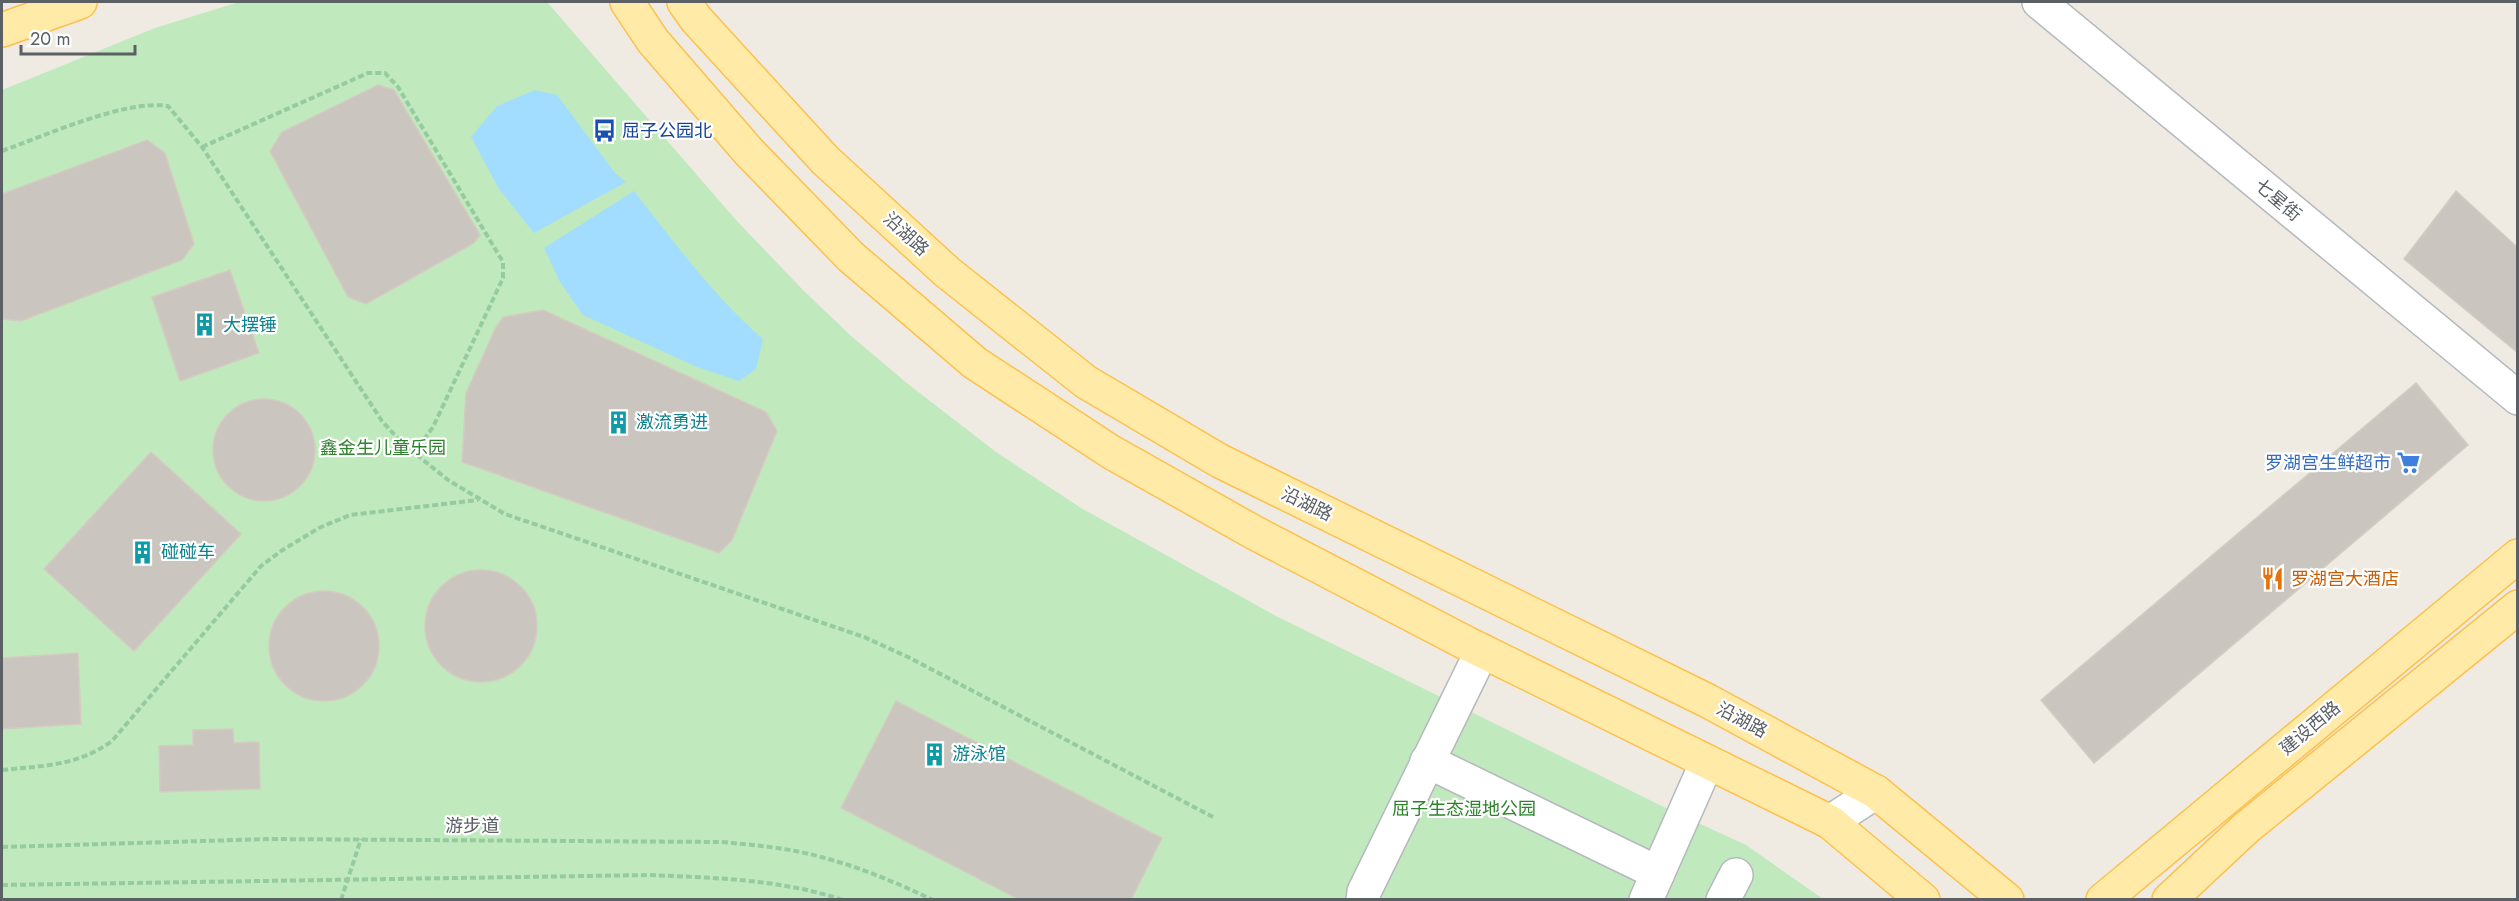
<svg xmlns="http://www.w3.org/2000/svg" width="2519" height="901" viewBox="0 0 2519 901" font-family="Jost,'Noto Sans SC',sans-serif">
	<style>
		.green { fill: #c0e9bd }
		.water { fill: #a2ddff }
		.building { fill: #cac6bf; stroke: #d4ccc0; stroke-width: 1.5 }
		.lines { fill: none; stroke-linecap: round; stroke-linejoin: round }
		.minor-casing { stroke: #b5b9be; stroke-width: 36 }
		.major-casing { stroke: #fdc04d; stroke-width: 36 }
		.path { stroke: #95cba0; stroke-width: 4; stroke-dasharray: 6 3; stroke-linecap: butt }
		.minor { stroke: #fff; stroke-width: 33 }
		.major { stroke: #ffeba7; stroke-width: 33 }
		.labels { text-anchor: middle; stroke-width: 4.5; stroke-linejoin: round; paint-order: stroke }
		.transit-label { font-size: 18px; fill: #164399; stroke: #fff; text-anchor: start }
		.street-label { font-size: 18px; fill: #5b6065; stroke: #fff }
		.culture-label { font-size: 18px; fill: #0d838f; stroke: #fff; text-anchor: start }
		.park-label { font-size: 18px; fill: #2f822d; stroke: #fff }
		.shop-label { font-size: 18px; fill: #366cbe; stroke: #fff; text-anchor: end }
		.food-label { font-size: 18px; fill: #c56008; stroke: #fff; text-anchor: start }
	</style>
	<rect width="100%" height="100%" fill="#efebe2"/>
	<polygon class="green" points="239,2 547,2 736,220 803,290 850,335 908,384 996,452 1081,508 1276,616 1668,809 1746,845 1823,899 2,900 2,90 155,28"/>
	<g class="water">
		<polygon points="535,90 557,95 615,173 626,182 534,233 499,189 471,137 497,106"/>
		<path d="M 634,191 C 674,242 714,297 763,339 L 756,369 L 739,381 L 697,367 L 583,315 L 560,282 L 544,248 Z"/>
	</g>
	<g class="building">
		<polygon points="378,85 394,90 480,235 474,243 366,304 348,297 270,151 282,132"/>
		<polygon points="147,140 165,153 194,244 182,260 21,321 2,319 2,194"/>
		<polygon points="2456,191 2518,248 2518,353 2404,259"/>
		<polygon points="230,270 259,353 180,381 152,297"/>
		<polygon points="543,310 766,412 777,431 732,540 719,553 462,462 466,393 496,327 503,317"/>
		<polygon points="2416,383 2468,445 2094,763 2041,700"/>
		<circle cx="264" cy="450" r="51"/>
		<polygon points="151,452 241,534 134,651 44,569"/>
		<circle cx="481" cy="626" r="56"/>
		<circle cx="324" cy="646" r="55"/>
		<polygon points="78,653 81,724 2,729 2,658"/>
		<polygon points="896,701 1162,838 1131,900 1020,900 841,808"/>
		<polygon points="233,729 234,743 259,742 260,789 160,792 159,746 193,745 193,730"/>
	</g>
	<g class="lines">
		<defs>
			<g id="minor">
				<polyline points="2039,2 2518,398"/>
				<polyline points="1427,761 1658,873"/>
				<polyline points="1830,822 1876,792"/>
				<polyline points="1363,900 1364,892 1482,651"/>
				<polyline points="1646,900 1707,762"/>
				<polyline points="1723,900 1736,875"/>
			</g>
			<g id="major">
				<polyline points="627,2 653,41 749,152 851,257 975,363 1111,452 1255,533 1466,643 1830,822 1923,900"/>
				<polyline points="684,2 696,19 825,160 947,272 1086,382 1220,461 1708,701 1876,792 2007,900"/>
				<polyline points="2,30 80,2"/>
				<polyline points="2103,900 2518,556"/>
				<polyline points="2169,900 2246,828 2518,607"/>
			</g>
		</defs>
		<use href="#minor" class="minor-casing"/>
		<use href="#major" class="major-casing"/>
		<g class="path">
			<polyline points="202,147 368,73 385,73 398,87 503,262 503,278 433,427 414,453"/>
			<path d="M 2,151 C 44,136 126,99 168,106 L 202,147 L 382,421 L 401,442 L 448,480 L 505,514 L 864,637 L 908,657 L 1213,817"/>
			<path d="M 2,770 C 42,766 78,766 112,741 L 261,566 L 281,551 L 319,528 L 350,515 L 478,500"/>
			<path d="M 2,847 L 270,839 L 721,842 C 755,845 789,848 821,857 C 860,867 897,883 933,900"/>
			<path d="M 2,885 L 650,875 C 715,878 780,879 843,900"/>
			<polyline points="341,900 361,839"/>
		</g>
		<use href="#minor" class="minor"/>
		<use href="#major" class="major"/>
	</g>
	<defs>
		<symbol id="bus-bare" viewBox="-9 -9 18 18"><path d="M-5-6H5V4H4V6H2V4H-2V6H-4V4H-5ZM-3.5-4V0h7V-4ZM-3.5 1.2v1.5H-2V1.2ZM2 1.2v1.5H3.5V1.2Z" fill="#1a4fb4" stroke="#fff" stroke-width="2.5" paint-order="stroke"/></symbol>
		<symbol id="building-bare" viewBox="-9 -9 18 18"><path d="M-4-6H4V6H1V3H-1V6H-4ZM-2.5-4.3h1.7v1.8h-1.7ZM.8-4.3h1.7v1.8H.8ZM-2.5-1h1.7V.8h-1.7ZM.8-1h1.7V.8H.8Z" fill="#0f9aa8" stroke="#fff" stroke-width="2.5" paint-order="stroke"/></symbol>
		<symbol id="supermarket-bare" viewBox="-9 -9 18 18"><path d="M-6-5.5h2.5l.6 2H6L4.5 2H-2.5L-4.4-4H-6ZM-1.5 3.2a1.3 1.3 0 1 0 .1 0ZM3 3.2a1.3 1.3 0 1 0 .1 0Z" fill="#3f7fe0" stroke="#fff" stroke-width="2.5" paint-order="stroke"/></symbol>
		<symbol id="restaurant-bare" viewBox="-9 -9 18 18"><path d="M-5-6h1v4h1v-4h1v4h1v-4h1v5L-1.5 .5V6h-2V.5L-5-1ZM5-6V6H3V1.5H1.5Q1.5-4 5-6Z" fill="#e8710a" stroke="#fff" stroke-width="2.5" paint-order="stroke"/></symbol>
	</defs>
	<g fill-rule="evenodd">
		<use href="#bus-bare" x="588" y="114" width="33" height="33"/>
		<use href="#building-bare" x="188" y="308" width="33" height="33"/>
		<use href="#building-bare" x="602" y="406" width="33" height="33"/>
		<use href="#supermarket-bare" x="2392" y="446" width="33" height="33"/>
		<use href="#building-bare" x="126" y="536" width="33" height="33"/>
		<use href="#restaurant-bare" x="2256" y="562" width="33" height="33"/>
		<use href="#building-bare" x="918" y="738" width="33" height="33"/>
	</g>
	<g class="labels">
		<g class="transit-label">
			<text x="622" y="137">屈子公园北</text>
		</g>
		<g class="street-label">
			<text transform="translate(2278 200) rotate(40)" y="6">七星街</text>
			<text transform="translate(906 234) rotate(43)" y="6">沿湖路</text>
			<text transform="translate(1307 504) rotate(26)" y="6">沿湖路</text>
			<text transform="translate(1742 720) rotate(28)" y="6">沿湖路</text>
			<text transform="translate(2310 728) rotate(-40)" y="6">建设西路</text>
			<text x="472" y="832">游步道</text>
		</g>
		<g class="culture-label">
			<text x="223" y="331">大摆锤</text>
			<text x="636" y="428">激流勇进</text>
			<text x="161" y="558">碰碰车</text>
			<text x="952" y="760">游泳馆</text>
		</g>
		<g class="park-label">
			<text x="383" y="454">鑫金生儿童乐园</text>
			<text x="1464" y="815">屈子生态湿地公园</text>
		</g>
		<g class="shop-label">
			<text x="2391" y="469">罗湖宫生鲜超市</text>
		</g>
		<g class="food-label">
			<text x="2291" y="585">罗湖宫大酒店</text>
		</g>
	</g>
	<rect width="2519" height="901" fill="none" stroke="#5b6065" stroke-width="6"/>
	<path d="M21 45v9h114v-9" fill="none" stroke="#5b6065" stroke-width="3"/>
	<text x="30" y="45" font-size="18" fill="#5b6065" stroke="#ffffff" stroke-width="4.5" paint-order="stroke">20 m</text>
</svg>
